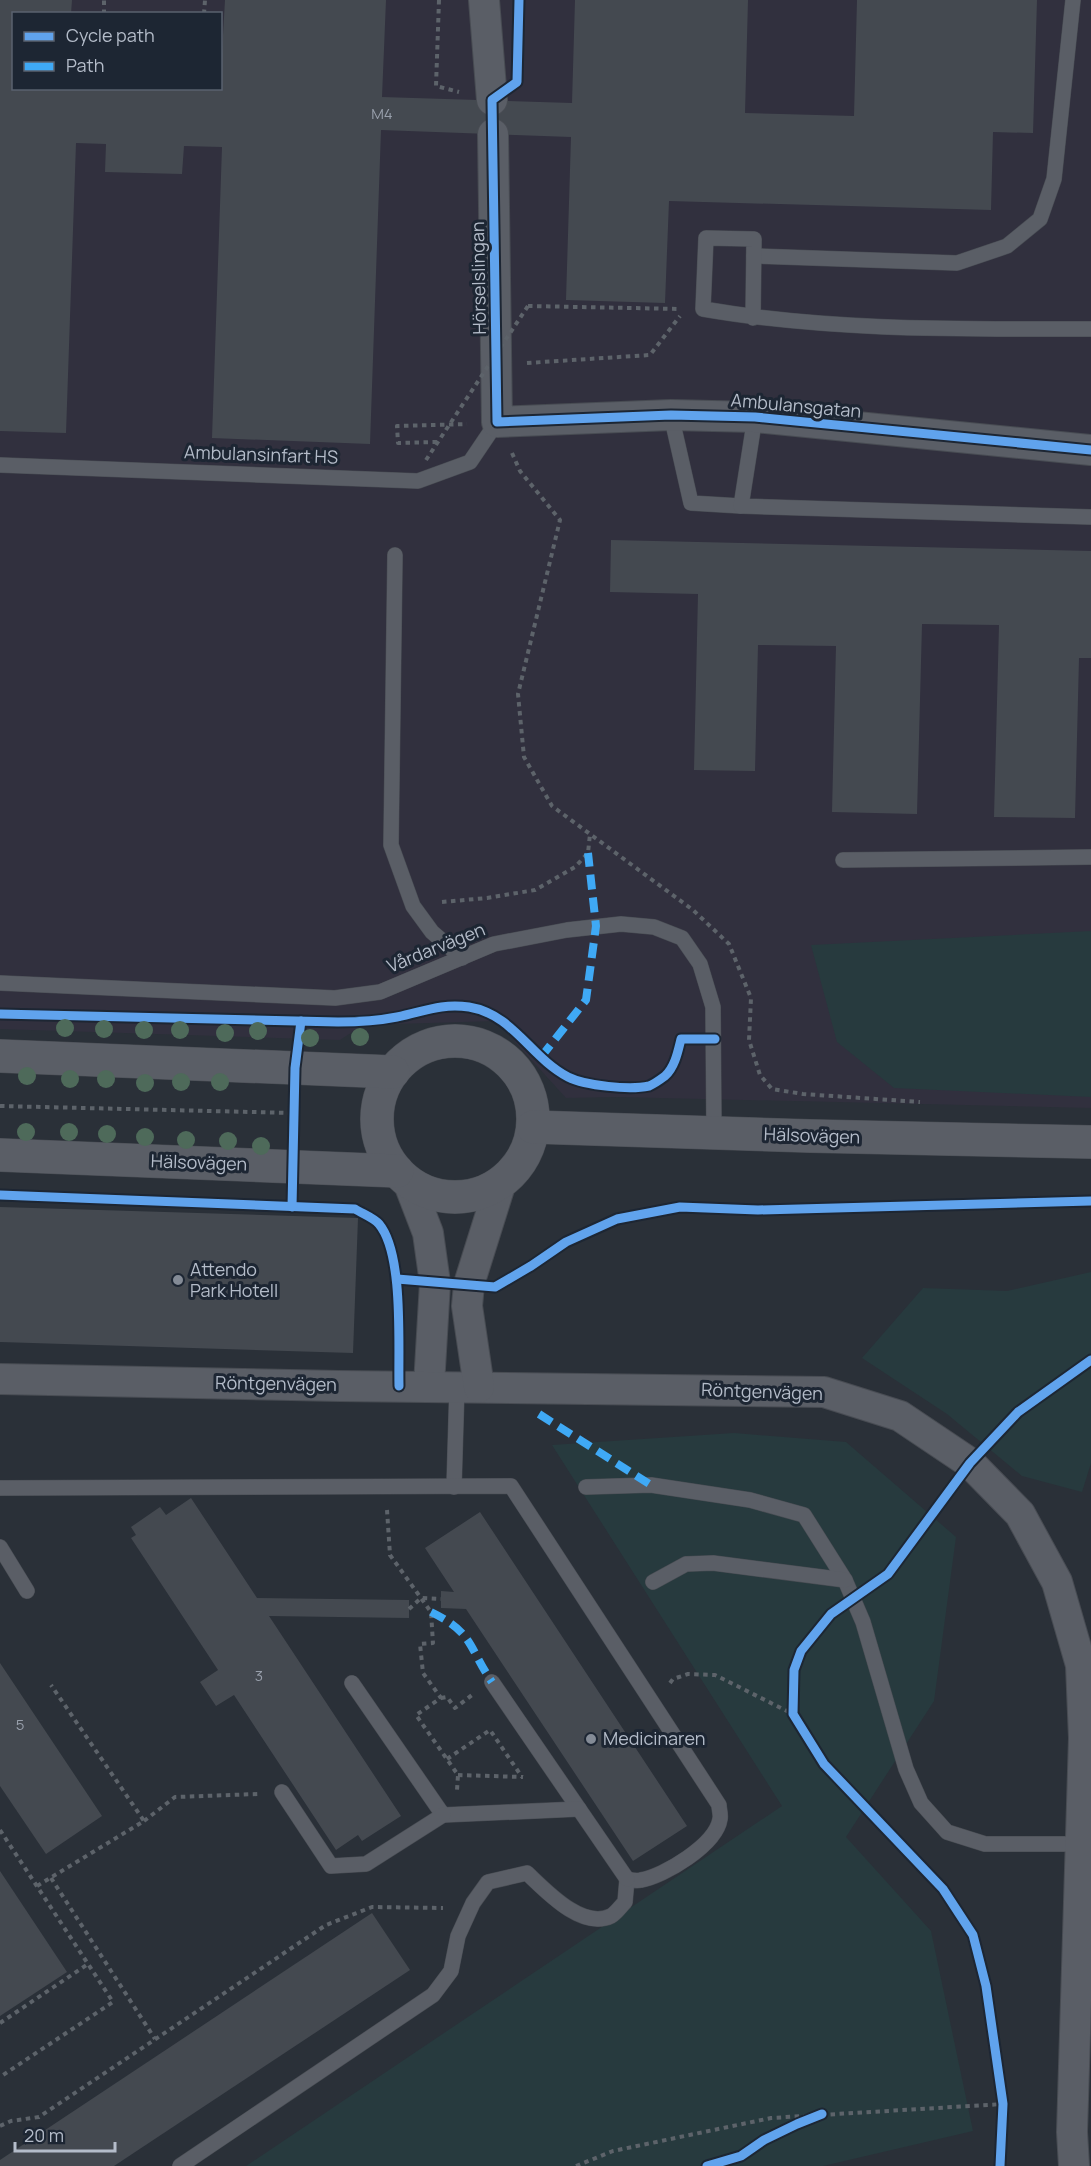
<svg xmlns="http://www.w3.org/2000/svg" width="1091" height="2166" viewBox="0 0 1091 2166" font-family="Manrope,sans-serif">
	<style>
		.medical { fill: #31303e; fill-rule: evenodd }
		.green { fill: #273a3e }
		.building { fill: #444950 }
		.lines { fill: none; stroke-linecap: round; stroke-linejoin: round }
		.service-casing { stroke: #484c53; stroke-width: 16 }
		.minor-casing { stroke: #484c53; stroke-width: 32 }
		.tertiary-casing { stroke: #484c53; stroke-width: 34 }
		.path { stroke: #5d636a; stroke-width: 4; stroke-dasharray: 4.5 4.5; stroke-linecap: butt }
		.service { stroke: #5a5e66; stroke-width: 15 }
		.minor { stroke: #5a5e66; stroke-width: 30 }
		.tertiary { stroke: #5a5e66; stroke-width: 33 }
		.path-bridge { stroke: #5d636a; stroke-width: 4; stroke-dasharray: 4.5 4.5; stroke-linecap: butt }
		.quiet { stroke: #3fa9f5; stroke-width: 8; stroke-dasharray: 15 8; stroke-linecap: butt }
		.cycleway-casing { stroke: #1d2633; stroke-width: 13 }
		.cycleway { stroke: #60a3ed; stroke-width: 9 }
		.tree { fill: #4e6a5a }
		.poi-dot { fill: #848b96; stroke: #1d2633; stroke-width: 2 }
		.labels { text-anchor: middle; stroke-width: 6; stroke-linejoin: round; paint-order: stroke }
		.number-label { font-size: 15px; fill: #989fab }
		.street-label { font-size: 18px; fill: #b4bcc9; stroke: #1d2633 }
		.poi-label { font-size: 18px; fill: #b4bcc9; stroke: #1d2633; text-anchor: start }
	</style>
	<rect width="100%" height="100%" fill="#2a3038"/>
	<path class="medical" d="M 0,0 L 1091,0 L 1091,1108 L 617,1097 L 566,1098 L 496,1021 L 363,1025 L 340,1040 L 0,1029 ZM 14,14 L 220,14 L 220,88 L 14,88 Z"/>
	<g class="green">
		<polygon points="1091,931 1091,1097 894,1088 837,1042 811,945"/>
		<polygon points="1091,1272 1091,1463 1082,1492 1022,1476 947,1414 862,1358 923,1288 1007,1291"/>
		<polygon points="734,1433 846,1442 956,1537 934,1701 846,1837 931,1931 973,2131 823,2166 246,2166 782,1806 552,1445"/>
	</g>
	<g class="building">
		<polygon points="0,0 72,0 71,14 14,14 14,88 220,88 225,0 386,0 382,97 572,103 575,0 748,0 745,113 854,116 857,0 1037,0 1033,133 993,132 991,210 669,201 665,303 566,300 571,137 381,130 370,444 212,438 222,147 184,146 182,174 105,172 106,144 76,143 66,433 0,431"/>
		<polygon points="611,540 1091,551 1091,658 1079,658 1075,818 994,817 999,625 922,624 917,814 832,812 836,646 758,645 755,771 694,770 698,594 610,592"/>
		<polygon points="0,1207 358,1218 353,1353 0,1342"/>
		<polygon points="191,1498 257,1598 409,1600 409,1618 269,1616 401,1816 362,1841 358,1835 336,1850 234,1695 216,1706 200,1682 218,1670 131,1538 136,1535 131,1527 160,1507 166,1515"/>
		<polygon points="480,1512 687,1826 633,1861 466,1609 441,1608 441,1591 454,1592 425,1548"/>
		<polygon points="0,1663 102,1816 46,1854 0,1786"/>
		<polygon points="0,1871 67,1972 0,2016"/>
		<polygon points="372,1913 410,1970 114,2166 0,2166 0,2160"/>
	</g>
	<g class="lines">
		<defs>
			<g id="service">
				<polyline points="754,256 957,263 1007,246 1040,219 1054,179 1073,0"/>
				<path d="M 753,318 L 754,239 L 706,238 L 703,309 C 830,331 962,329 1091,329"/>
				<polyline points="671,415 691,503 741,506"/>
				<polyline points="755,417 741,506 1091,517"/>
				<polyline points="0,465 418,481 470,462 497,422"/>
				<polyline points="395,555 391,845 413,906 432,932 462,958"/>
				<polyline points="843,860 1091,857"/>
				<polyline points="0,983 335,998 380,992 494,944 567,930 621,924 654,927 682,938 700,964 713,1007 714,1133"/>
				<polyline points="454,1487 457,1386"/>
				<polyline points="586,1487 651,1485 750,1500 804,1515 845,1580 863,1622 906,1769 921,1803 947,1832 985,1844 1081,1844"/>
				<path d="M 0,1488 L 511,1486 L 719,1805 C 719,1809 721,1815 720,1819 C 716,1845 664,1876 641,1880 C 637,1881 631,1880 627,1879 L 625,1902 C 621,1906 616,1913 611,1916 C 582,1930 546,1891 527,1873 L 488,1882 L 473,1903 L 458,1936 L 451,1971 L 433,1995 L 180,2166"/>
				<polyline points="0,1547 27,1591"/>
				<polyline points="653,1582 686,1564 713,1563 845,1580"/>
				<polyline points="492,1682 579,1809"/>
				<polyline points="352,1683 443,1815 579,1809 627,1879"/>
				<polyline points="282,1792 331,1866 366,1864 443,1815"/>
			</g>
			<g id="minor">
				<polyline points="484,0 492,100"/>
				<polyline points="493,134 497,422 671,415 755,417 1091,450"/>
				<polyline points="408,1181 428,1233 435,1283 429,1385"/>
				<polyline points="0,1379 339,1386 824,1392 900,1416 970,1463 1020,1514 1057,1582 1081,1665 1084,1738 1072,2132 1074,2166"/>
				<polyline points="479,1387 467,1306 469,1284 501,1182"/>
			</g>
			<g id="tertiary">
				<circle cx="455" cy="1119" r="78"/>
				<polyline points="0,1056 393,1072"/>
				<polyline points="533,1127 810,1136 1091,1142"/>
				<polyline points="0,1155 397,1171"/>
			</g>
		</defs>
		<use href="#service" class="service-casing"/>
		<use href="#minor" class="minor-casing"/>
		<use href="#tertiary" class="tertiary-casing"/>
		<g class="path">
			<polyline points="439,0 436,86 459,92"/>
			<polyline points="104,14 104,0"/>
			<polyline points="204,14 205,0"/>
			<polyline points="528,306 681,309"/>
			<polyline points="527,363 650,355 680,316"/>
			<polyline points="437,442 398,443 397,426 467,424"/>
			<polyline points="512,453 520,471 560,520 518,694 524,757 552,806 693,910 729,944 751,998 749,1040 760,1075 772,1089 803,1094 920,1102"/>
			<polyline points="442,902 487,898 535,890 575,867 588,853 590,834"/>
			<polyline points="0,1106 294,1113"/>
			<polyline points="387,1510 390,1555 431,1612 433,1643 420,1644 423,1673 441,1698 416,1715 458,1775 457,1790"/>
			<polyline points="409,1609 421,1598 441,1599"/>
			<polyline points="670,1683 673,1679 688,1674 715,1675 793,1714"/>
			<polyline points="441,1698 447,1697 455,1708 472,1695"/>
			<polyline points="447,1759 490,1730 522,1777"/>
			<polyline points="458,1775 523,1777"/>
			<polyline points="144,1821 175,1797 258,1794"/>
			<polyline points="0,1830 113,2002 0,2077"/>
			<polyline points="51,1878 155,2039"/>
			<polyline points="37,1886 144,1821 51,1685"/>
			<polyline points="0,2023 88,1964"/>
			<polyline points="0,2126 11,2121 39,2117 326,1925 372,1907 443,1908"/>
			<polyline points="576,2166 613,2151 771,2118 1003,2104"/>
		</g>
		<use href="#service" class="service"/>
		<use href="#minor" class="minor"/>
		<use href="#tertiary" class="tertiary"/>
		<polyline class="path-bridge" points="426,460 528,306"/>
		<g class="quiet">
			<polyline points="541,1057 586,1000 596,926 588,853"/>
			<polyline points="539,1414 651,1485"/>
			<path d="M 431,1612 C 474,1633 468,1647 492,1682"/>
		</g>
		<defs>
			<g id="cycleway">
				<polyline points="519,0 517,82 492,100 497,422 671,415 755,417 1091,450"/>
				<path d="M 0,1014 L 338,1022 C 358,1022 377,1021 397,1017 C 423,1012 440,1003 469,1007 C 513,1014 531,1058 568,1077 C 586,1086 630,1090 649,1086 C 654,1084 661,1079 665,1076 C 675,1067 678,1051 681,1039 L 715,1039"/>
				<path d="M 0,1195 L 355,1209 C 363,1214 374,1218 379,1224 C 404,1254 398,1346 399,1386"/>
				<polyline points="292,1207 295,1068 301,1021"/>
				<polyline points="397,1279 495,1287 531,1266 566,1242 617,1219 680,1207 758,1210 1091,1201"/>
				<polyline points="707,2166 741,2156 764,2140 797,2124 822,2114"/>
				<polyline points="1000,2166 1003,2104 986,1986 973,1935 943,1889 824,1764 793,1714 794,1670 801,1651 831,1614 888,1574 970,1463 1018,1412 1091,1360"/>
			</g>
		</defs>
		<use href="#cycleway" class="cycleway-casing"/>
		<use href="#cycleway" class="cycleway"/>
	</g>
	<g class="tree">
		<circle cx="65" cy="1028" r="9"/>
		<circle cx="104" cy="1029" r="9"/>
		<circle cx="144" cy="1030" r="9"/>
		<circle cx="180" cy="1030" r="9"/>
		<circle cx="258" cy="1031" r="9"/>
		<circle cx="225" cy="1033" r="9"/>
		<circle cx="360" cy="1037" r="9"/>
		<circle cx="310" cy="1038" r="9"/>
		<circle cx="27" cy="1076" r="9"/>
		<circle cx="70" cy="1079" r="9"/>
		<circle cx="106" cy="1079" r="9"/>
		<circle cx="181" cy="1082" r="9"/>
		<circle cx="220" cy="1082" r="9"/>
		<circle cx="145" cy="1083" r="9"/>
		<circle cx="26" cy="1132" r="9"/>
		<circle cx="69" cy="1132" r="9"/>
		<circle cx="107" cy="1134" r="9"/>
		<circle cx="145" cy="1137" r="9"/>
		<circle cx="186" cy="1140" r="9"/>
		<circle cx="228" cy="1141" r="9"/>
		<circle cx="261" cy="1146" r="9"/>
	</g>
	<g class="poi-dot">
		<circle cx="178" cy="1280" r="6"/>
		<circle cx="591" cy="1739" r="6"/>
	</g>
	<g class="labels">
		<g class="number-label">
			<text x="382" y="119">M4</text>
			<text x="259" y="1681">3</text>
			<text x="20" y="1730">5</text>
		</g>
		<g class="street-label">
			<text transform="translate(479 278) rotate(-91)" y="6">Hörselslingan</text>
			<text transform="translate(796 406) rotate(5)" y="6">Ambulansgatan</text>
			<text transform="translate(261 455) rotate(2)" y="6">Ambulansinfart HS</text>
			<text transform="translate(436 948) rotate(-22)" y="6">Vårdarvägen</text>
			<text transform="translate(812 1136) rotate(2)" y="6">Hälsovägen</text>
			<text transform="translate(199 1163) rotate(2)" y="6">Hälsovägen</text>
			<text transform="translate(276 1384) rotate(1)" y="6">Röntgenvägen</text>
			<text transform="translate(762 1392) rotate(2)" y="6">Röntgenvägen</text>
		</g>
		<g class="poi-label">
			<text x="190" y="1276">Attendo<tspan x="190" dy="21">Park Hotell</tspan></text>
			<text x="603" y="1745">Medicinaren</text>
		</g>
	</g>
	<rect x="12" y="12" width="210" height="78" fill="#1d2633" stroke="#59626f" stroke-width="1.5"/>
	<rect x="24" y="32" width="30" height="9" fill="#60a3ed" stroke="#59626f" stroke-width="1.5"/>
	<text x="66" y="42" font-size="18" fill="#b4bcc9">Cycle path</text>
	<rect x="24" y="62" width="30" height="9" fill="#3fa9f5" stroke="#59626f" stroke-width="1.5"/>
	<text x="66" y="72" font-size="18" fill="#b4bcc9">Path</text>
	<path d="M15 2142v9h100v-9" fill="none" stroke="#b4bcc9" stroke-width="3"/>
	<text x="24" y="2142" font-size="18" fill="#b4bcc9" stroke="#1d2633" stroke-width="4.5" paint-order="stroke">20 m</text>
</svg>
